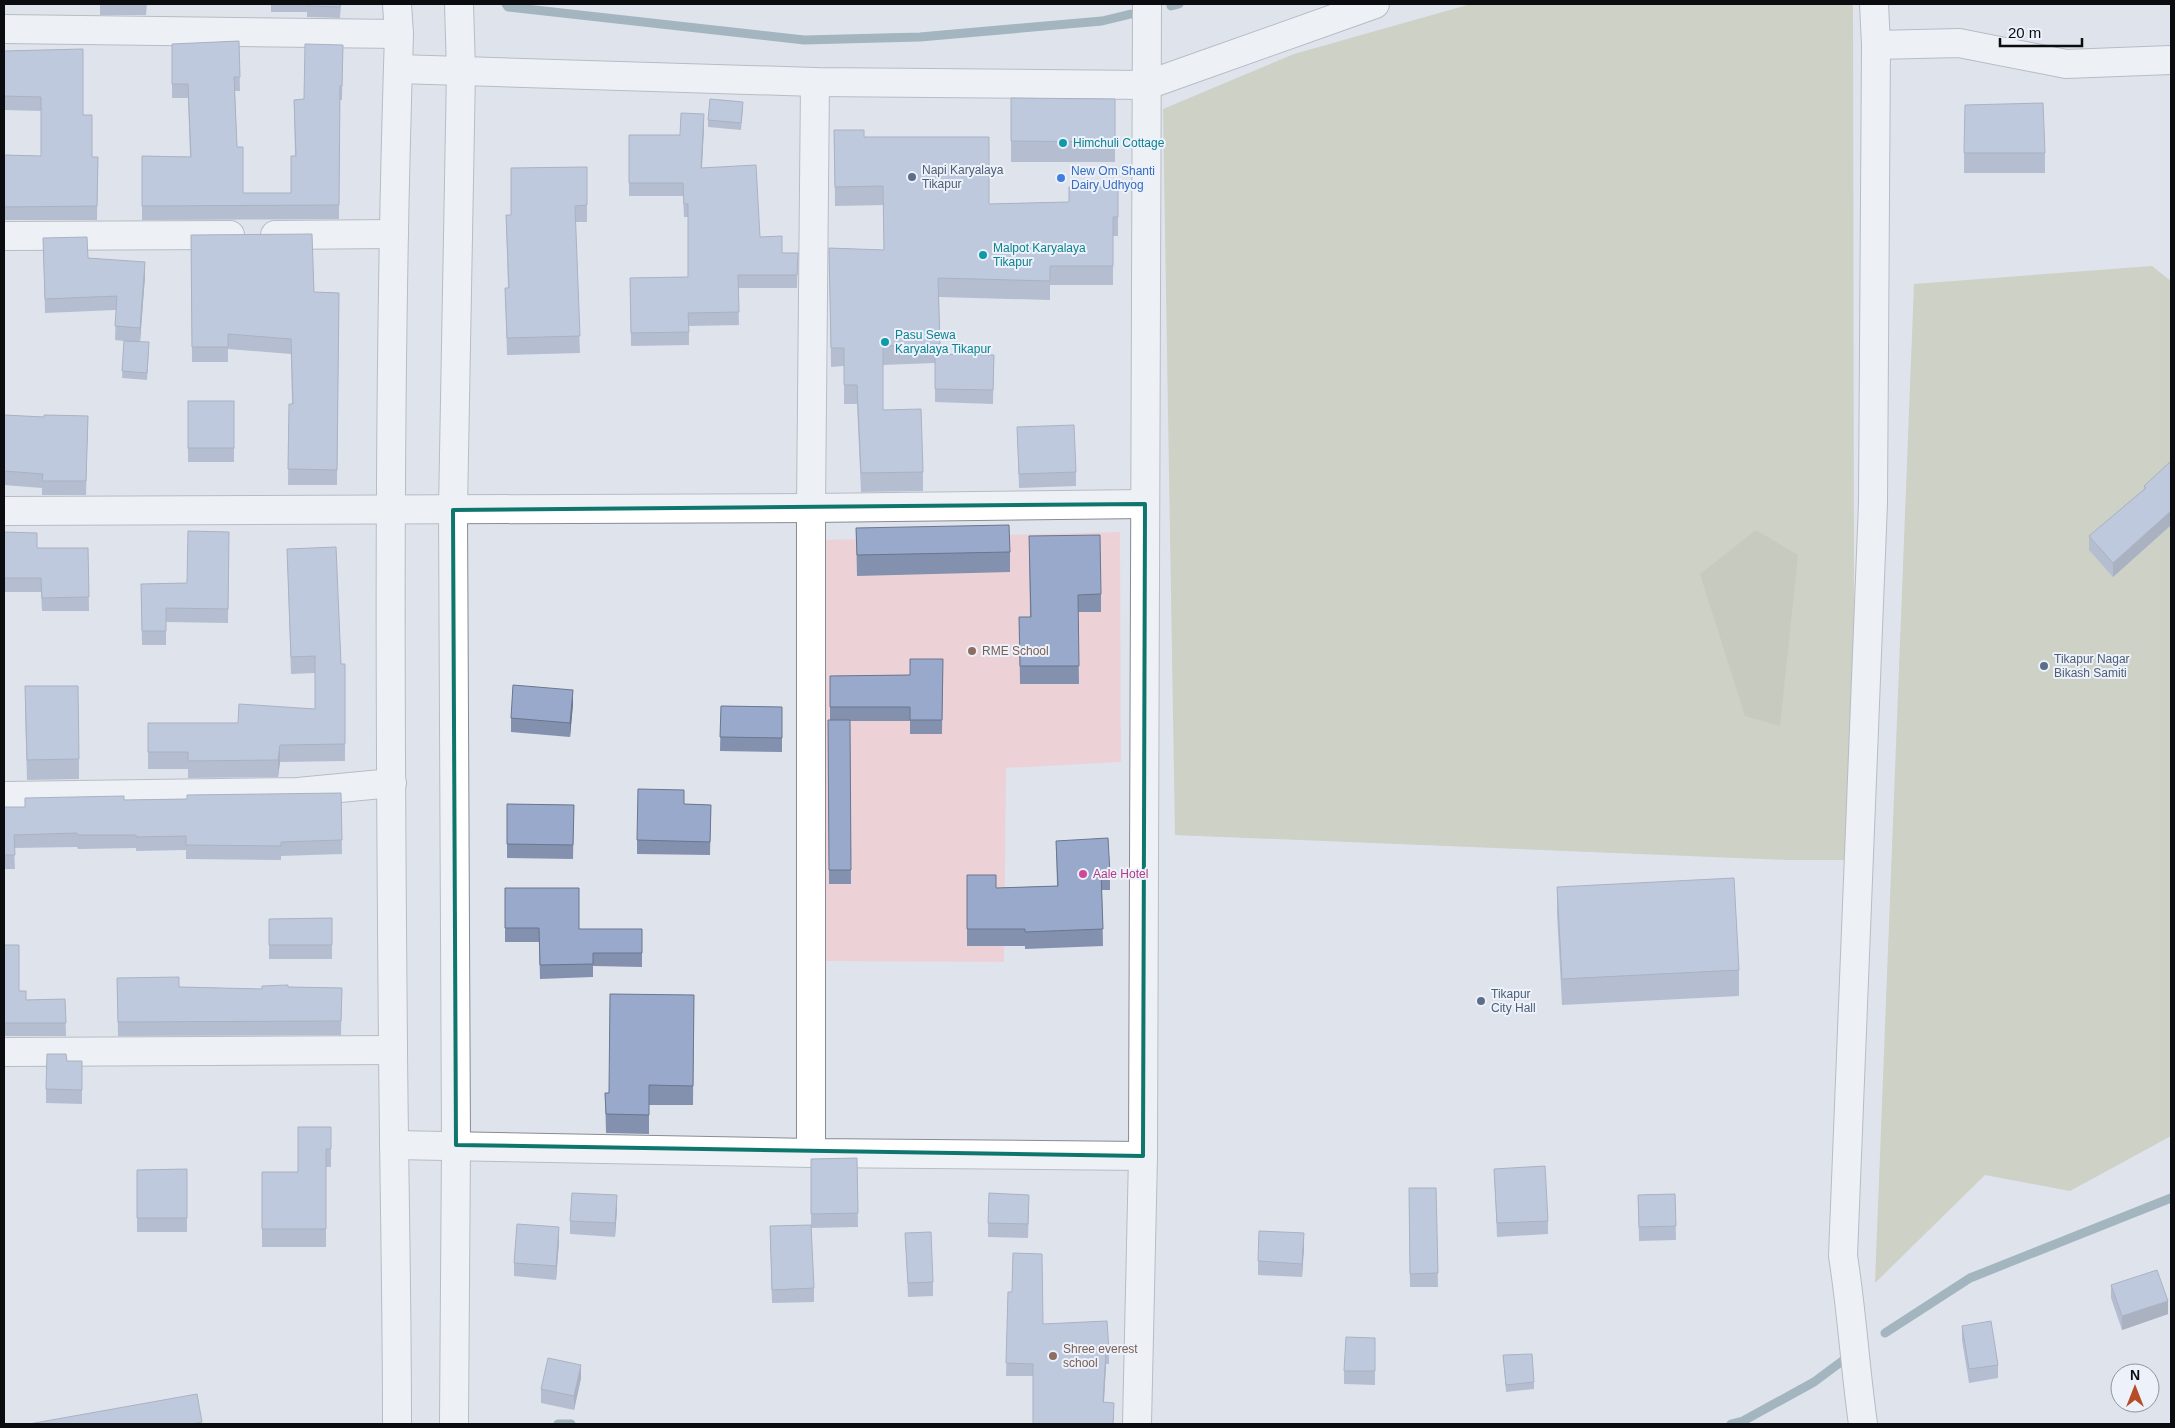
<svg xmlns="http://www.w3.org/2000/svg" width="2175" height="1428" viewBox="0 0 2175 1428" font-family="Helvetica,sans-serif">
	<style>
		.education { fill: #ecd2d6 }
		.green { fill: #b8ba97 }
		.forest { fill: #acae87 }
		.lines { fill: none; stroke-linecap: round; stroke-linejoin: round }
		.stream { stroke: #5b7d85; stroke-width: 9 }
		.minor-casing { stroke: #878b94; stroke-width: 30 }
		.major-casing { stroke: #878b94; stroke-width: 30 }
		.minor { stroke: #fff; stroke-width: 28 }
		.major { stroke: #fff; stroke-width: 28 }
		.wall { fill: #8391af }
		.shaded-wall { fill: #6a768e }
		.building { fill: #98a9cb; stroke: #6a768e }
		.marked { fill: none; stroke: #0f766e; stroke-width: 4; stroke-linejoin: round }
		.culture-dot { fill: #0f9aa8; stroke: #ecf1fa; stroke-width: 2 }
		.service-dot { fill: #5c6f8a; stroke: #ecf1fa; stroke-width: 2 }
		.shop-dot { fill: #3f7fe0; stroke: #ecf1fa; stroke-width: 2 }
		.education-dot { fill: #8d6e63; stroke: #ecf1fa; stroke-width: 2 }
		.hotel-dot { fill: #d1479c; stroke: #ecf1fa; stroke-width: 2 }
		.labels { text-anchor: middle; stroke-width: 4; stroke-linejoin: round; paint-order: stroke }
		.culture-label { font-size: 12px; fill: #0d838f; stroke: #ecf1fa; text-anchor: start }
		.service-label { font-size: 12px; fill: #4e5e75; stroke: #ecf1fa; text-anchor: start }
		.shop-label { font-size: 12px; fill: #366cbe; stroke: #ecf1fa; text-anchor: start }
		.education-label { font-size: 12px; fill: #785e54; stroke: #ecf1fa; text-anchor: start }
		.hotel-label { font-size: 12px; fill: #b23c85; stroke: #ecf1fa; text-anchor: start }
	</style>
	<rect width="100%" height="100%" fill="#dfe3ec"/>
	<polygon class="education" points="1120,532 1121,762 1006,768 1004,962 825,961 822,540"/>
	<g class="green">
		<polygon points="1471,4 1853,4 1854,605 1865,819 1845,860 1789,860 1175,835 1163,109 1294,54"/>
		<polygon points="2152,266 2171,281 2171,1136 2070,1191 1985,1175 1875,1283 1914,284"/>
	</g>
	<polygon class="forest" points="1756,530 1798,555 1780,726 1745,716 1700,574"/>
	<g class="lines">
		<g class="stream">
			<polyline points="506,4 508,7 804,40 920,37 1102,21 1131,14"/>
			<polyline points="1171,6 1179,4"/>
			<polyline points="1885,1333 1970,1278 2171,1198"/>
			<polyline points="558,1424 571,1424"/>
			<polyline points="1731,1424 1743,1421 1814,1382 1849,1356"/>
		</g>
		<defs>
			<g id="minor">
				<polyline points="4,29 399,34"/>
				<polyline points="1876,45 1959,43 2066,64 2171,60"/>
				<polyline points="398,69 815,82 1147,85 1375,4"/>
				<polyline points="815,82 811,508 811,1153 1143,1156"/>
				<polyline points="275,235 394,234"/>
				<polyline points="4,236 230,235"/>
				<polyline points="4,511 811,508 1145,504"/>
				<polyline points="4,796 298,792 392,783"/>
				<polyline points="4,1052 393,1050"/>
				<polyline points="394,1145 811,1153"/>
				<polyline points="1137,1424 1143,1156 1147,4"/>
				<path d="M 1863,1424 C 1855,1368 1852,1312 1843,1256 L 1873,503 L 1876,45 L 1874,4"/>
			</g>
			<g id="major">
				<path d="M 397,1424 C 397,1298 394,1173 393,1047 C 390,710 388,371 399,34 L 397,4"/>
				<polyline points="454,1424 456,1145 453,510 461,71 459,4"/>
			</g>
		</defs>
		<use href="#minor" class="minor-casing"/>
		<use href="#major" class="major-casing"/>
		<use href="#minor" class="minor"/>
		<use href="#major" class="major"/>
	</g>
	<g class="wall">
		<polygon points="100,4 147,4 146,15 100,15"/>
		<polygon points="271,4 341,4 340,18 307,17 307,12 271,12"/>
		<polygon points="239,41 240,91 235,91 237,147 243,193 291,193 295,156 294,100 304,99 343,45 342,100 340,100 339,219 142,220 142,156 190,157 188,98 172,98 172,44"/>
		<polygon points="4,51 83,115 92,157 98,157 97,220 4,220 4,155 41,156 41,111 4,110"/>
		<polygon points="1011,98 1115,99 1115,162 1011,162"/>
		<polygon points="743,109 741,130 708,127 708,120"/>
		<polygon points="704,127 702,168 760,237 782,253 798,253 797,288 738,288 739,325 689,326 689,345 631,346 630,278 688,277 688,217 684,217 683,196 629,196 629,135 680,135"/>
		<polygon points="834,130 864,137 989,204 1069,202 1118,187 1118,236 1113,236 1113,285 1050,285 1050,300 939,297 940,354 994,355 993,404 935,402 935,363 883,365 883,410 923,472 923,491 861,492 857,404 844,404 844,366 831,367 829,248 884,250 883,205 835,206"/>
		<rect x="1964" y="153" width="81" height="20"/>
		<polygon points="587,167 587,222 575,222 580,353 507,355 505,288 508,288 506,215 511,215"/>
		<polygon points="191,235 314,292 339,293 337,485 288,485 289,404 292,404 291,354 228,349 228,362 192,362"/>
		<polygon points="43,238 88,258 145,276 140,342 149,349 147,380 122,378 124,341 115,340 116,310 45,313"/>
		<rect x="188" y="401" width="46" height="61"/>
		<polygon points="4,415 44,417 88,416 86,495 42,495 42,488 4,485"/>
		<polygon points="1017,427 1076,472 1076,486 1019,488"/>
		<polygon points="2171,461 2171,525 2113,577 2089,550 2089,536 2144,489 2144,486"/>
		<polygon points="856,528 1010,552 1010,572 857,576"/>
		<polygon points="4,532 37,548 88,548 89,611 42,611 41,592 4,592"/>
		<polygon points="229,532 228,623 166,622 166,645 142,645 141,584 187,583"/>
		<polygon points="1029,536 1101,594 1101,612 1078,612 1079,684 1020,684 1019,617 1030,617"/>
		<polygon points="287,549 341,664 345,664 345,761 280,762 278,777 188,778 188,769 148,769 148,723 238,723 315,709 315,673 291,674"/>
		<polygon points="943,659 942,734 910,734 910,721 850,721 851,884 829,884 828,720 830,720 830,676 910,675"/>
		<polygon points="573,704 570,737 511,732 511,718"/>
		<polygon points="721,706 782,707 782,752 720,751"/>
		<polygon points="25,707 79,759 79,779 27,780"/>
		<polygon points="341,793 342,854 281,856 281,860 186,859 186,850 136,851 136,848 78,849 77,847 14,848 15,869 4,869 4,807 25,807 124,800 187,799"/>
		<polygon points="507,804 574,805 573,859 507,858"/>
		<polygon points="684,804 711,805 710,855 637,854 637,840"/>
		<polygon points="1056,841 1110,873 1110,890 1102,890 1103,946 1025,949 1025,946 967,946 967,875 996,888 1057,886"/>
		<polygon points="1557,887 1739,970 1739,996 1562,1005 1557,914"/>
		<polygon points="505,888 579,929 642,929 642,967 593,966 593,977 540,979 539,942 505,942"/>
		<polygon points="332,918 332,959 269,959 269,919"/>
		<polygon points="4,945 19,991 26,1000 65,999 66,1036 4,1036"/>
		<polygon points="117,978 179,987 262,989 288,987 342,988 341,1035 118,1036"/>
		<polygon points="694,995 693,1105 649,1105 649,1134 606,1133 605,1093 609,1093"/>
		<polygon points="67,1061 82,1075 82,1104 46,1103 46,1089"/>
		<polygon points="331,1127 331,1167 326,1167 326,1247 262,1247 262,1172 298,1172"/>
		<polygon points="857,1158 858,1227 811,1228 811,1159"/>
		<polygon points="187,1169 187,1232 137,1232 137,1170"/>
		<polygon points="1494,1169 1548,1221 1548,1234 1497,1237"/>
		<polygon points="1409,1188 1436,1188 1438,1287 1410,1287"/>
		<polygon points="1675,1194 1676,1240 1639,1241 1638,1195"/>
		<polygon points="1029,1208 1028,1238 988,1237 988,1223"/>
		<polygon points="617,1209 615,1237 570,1234 570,1221"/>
		<polygon points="770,1226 814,1288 814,1302 772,1303"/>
		<polygon points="905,1233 933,1282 933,1296 908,1297"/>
		<polygon points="559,1241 556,1280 514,1276 514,1263"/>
		<polygon points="1304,1247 1302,1277 1258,1275 1258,1261"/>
		<polygon points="2111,1285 2168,1314 2122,1330 2111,1298"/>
		<polygon points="1008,1292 1043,1324 1109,1351 1109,1364 1106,1364 1104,1402 1114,1415 1113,1424 1033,1424 1033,1376 1006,1376"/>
		<polygon points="1962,1326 1998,1365 1998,1378 1969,1383 1962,1340"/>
		<polygon points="1375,1338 1375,1385 1344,1384 1344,1371"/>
		<polygon points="1503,1355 1534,1382 1534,1389 1506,1392"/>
		<polygon points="581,1378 574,1410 541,1403 541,1389"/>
	</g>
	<g class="shaded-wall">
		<polygon points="704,114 704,127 701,181 701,168"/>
		<polygon points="145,262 145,276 140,342 140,328"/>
		<polygon points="2171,511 2171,525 2113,577 2113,563"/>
		<polygon points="573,690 573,704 570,737 570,723"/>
		<polygon points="280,745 280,762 278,777 278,760"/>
		<polygon points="617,1195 617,1209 615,1237 615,1223"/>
		<polygon points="559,1227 559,1241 556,1280 556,1266"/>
		<polygon points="1304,1233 1304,1247 1302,1277 1302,1264"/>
		<polygon points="2168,1301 2168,1314 2122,1330 2122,1316"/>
		<polygon points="1106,1351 1106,1364 1103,1415 1103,1402"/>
		<polygon points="581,1365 581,1378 574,1410 574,1396"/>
	</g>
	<g class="building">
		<polygon points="307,4 340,4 340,7 307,6"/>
		<polygon points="239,41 240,77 234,77 237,147 243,147 243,193 291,193 291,156 296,156 294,100 304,99 305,44 343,45 342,86 340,86 339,205 142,206 142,156 191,157 188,84 172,84 172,44"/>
		<polygon points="83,49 83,115 92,115 92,157 98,157 97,206 4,207 4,155 41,156 41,97 4,96 4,51"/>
		<polygon points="1011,98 1115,99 1115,142 1011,141"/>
		<polygon points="710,99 743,102 741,123 708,120"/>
		<polygon points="2043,103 2045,153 1964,153 1965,105"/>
		<polygon points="681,113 704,114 701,168 756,165 760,237 782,236 782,253 798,253 797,275 738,275 739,312 688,313 689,332 631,333 630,278 688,277 688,204 684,204 683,183 629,183 629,135 680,135"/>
		<polygon points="834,130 864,130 864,137 989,137 989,204 1069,202 1069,187 1118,187 1118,217 1113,217 1113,266 1050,266 1050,281 938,278 940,344 883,346 883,410 921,409 923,472 861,473 857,385 844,385 844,348 831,348 829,248 884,250 883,186 835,187"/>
		<polygon points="587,167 587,205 575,206 580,336 507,338 505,288 509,288 506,215 511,215 511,168"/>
		<polygon points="312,234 314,292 339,293 337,470 288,469 289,404 293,404 291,339 228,334 228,347 192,347 191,235"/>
		<polygon points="87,237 88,258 145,262 140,328 115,326 117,296 45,299 43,238"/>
		<polygon points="124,341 149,342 147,373 122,371"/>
		<polygon points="935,354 994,355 993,390 935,389"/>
		<rect x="188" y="401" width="46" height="47"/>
		<polygon points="4,415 44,417 44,415 88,416 86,481 42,481 43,474 4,471"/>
		<polygon points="1074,425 1076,472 1019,474 1017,427"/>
		<polygon points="2171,461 2171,511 2113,563 2089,536 2146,488 2144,486"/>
		<polygon points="1009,525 1010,552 857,555 856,528"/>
		<polygon points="188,531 229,532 228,609 166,608 166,631 142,631 141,584 187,583"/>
		<polygon points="4,532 37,533 37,548 88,548 89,597 42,598 41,578 4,578"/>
		<polygon points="1100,535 1101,594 1078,595 1079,666 1020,666 1019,617 1031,617 1029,536"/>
		<polygon points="336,547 341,664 345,664 345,744 280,745 278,760 188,761 188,752 148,752 148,723 238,723 239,704 315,709 315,656 291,657 287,549"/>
		<polygon points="910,659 943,659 942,720 910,720 910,707 830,707 830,676 910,675"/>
		<polygon points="513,685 573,690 570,723 511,718"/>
		<polygon points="25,686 78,686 79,759 27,760"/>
		<polygon points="721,706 782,707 782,738 720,737"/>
		<polygon points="828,720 850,720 851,870 829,870"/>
		<polygon points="638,789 684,790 684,804 711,805 710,842 637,840"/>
		<polygon points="341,793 342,840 281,842 281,846 186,845 186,836 136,837 136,835 78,835 77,833 14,835 15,855 4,855 4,807 25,807 25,798 124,796 124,800 187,799 187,795"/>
		<polygon points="507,804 574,805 573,845 507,844"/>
		<polygon points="1108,838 1110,873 1101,873 1103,929 1025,932 1025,929 967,929 967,875 996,875 996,888 1058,886 1056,841"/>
		<polygon points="1734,878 1739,970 1562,979 1557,887"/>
		<polygon points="505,888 579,888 579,929 642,929 642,953 593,953 593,964 540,965 539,928 505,928"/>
		<polygon points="332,918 332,945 269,945 269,919"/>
		<polygon points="4,945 19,945 19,991 26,991 26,1000 65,999 66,1023 4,1023"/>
		<polygon points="179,977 179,987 262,989 262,986 288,985 288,987 342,988 341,1021 118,1022 117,978"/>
		<polygon points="610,994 694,995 693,1086 649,1085 649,1115 606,1114 605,1093 609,1093"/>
		<polygon points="47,1054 66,1054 67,1061 82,1061 82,1090 46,1089"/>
		<polygon points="298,1127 331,1127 331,1149 326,1149 326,1229 262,1229 262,1172 298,1172"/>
		<polygon points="857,1158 858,1213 811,1214 811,1159"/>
		<polygon points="1545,1166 1548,1221 1497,1223 1494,1169"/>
		<polygon points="187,1169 187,1218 137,1218 137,1170"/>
		<polygon points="1409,1188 1436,1188 1438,1273 1410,1274"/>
		<polygon points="572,1193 617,1195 615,1223 570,1221"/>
		<polygon points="989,1193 1029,1195 1028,1224 988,1223"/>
		<polygon points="1675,1194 1676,1226 1639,1227 1638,1195"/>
		<polygon points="517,1224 559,1227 556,1266 514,1263"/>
		<polygon points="811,1225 814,1288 772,1290 770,1226"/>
		<polygon points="1259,1231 1304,1233 1302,1264 1258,1261"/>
		<polygon points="931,1232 933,1282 908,1283 905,1233"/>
		<polygon points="1013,1253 1042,1254 1043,1324 1107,1321 1109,1351 1106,1351 1103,1402 1114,1403 1113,1424 1033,1424 1033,1364 1006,1363 1008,1292 1012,1292"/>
		<polygon points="2157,1270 2168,1301 2122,1316 2111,1285"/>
		<polygon points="1991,1321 1998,1365 1969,1369 1962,1326"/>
		<polygon points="1346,1337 1375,1338 1375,1371 1344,1371"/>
		<polygon points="1532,1354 1534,1382 1506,1385 1503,1355"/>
		<polygon points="548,1358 581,1365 574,1396 541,1389"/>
		<polygon points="197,1394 202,1422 192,1424 29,1424"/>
	</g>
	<path d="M0 0H2175V1428H0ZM 1145,504 L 1143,1156 L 456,1145 L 453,510 Z" fill="#dfe3ec" fill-opacity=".55" fill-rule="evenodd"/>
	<path class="marked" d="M 1145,504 L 1143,1156 L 456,1145 L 453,510 Z"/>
	<g class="culture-dot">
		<circle cx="1063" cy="143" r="5"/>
		<circle cx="983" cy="255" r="5"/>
		<circle cx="885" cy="342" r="5"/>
	</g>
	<g class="service-dot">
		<circle cx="912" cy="177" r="5"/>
		<circle cx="2044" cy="666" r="5"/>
		<circle cx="1481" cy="1001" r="5"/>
	</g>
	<circle class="shop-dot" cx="1061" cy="178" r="5"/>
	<g class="education-dot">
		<circle cx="972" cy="651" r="5"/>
		<circle cx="1053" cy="1356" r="5"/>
	</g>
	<circle class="hotel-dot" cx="1083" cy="874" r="5"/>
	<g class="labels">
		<g class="culture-label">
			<text x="1073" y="147">Himchuli Cottage</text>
			<text x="993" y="252">Malpot Karyalaya<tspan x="993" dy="14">Tikapur</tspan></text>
			<text x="895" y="339">Pasu Sewa<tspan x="895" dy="14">Karyalaya Tikapur</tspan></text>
		</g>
		<g class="service-label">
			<text x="922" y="174">Napi Karyalaya<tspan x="922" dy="14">Tikapur</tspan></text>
			<text x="2054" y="663">Tikapur Nagar<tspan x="2054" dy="14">Bikash Samiti</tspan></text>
			<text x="1491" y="998">Tikapur<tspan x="1491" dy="14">City Hall</tspan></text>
		</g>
		<g class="shop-label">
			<text x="1071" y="175">New Om Shanti<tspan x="1071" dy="14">Dairy Udhyog</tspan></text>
		</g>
		<g class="education-label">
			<text x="982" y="655">RME School</text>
			<text x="1063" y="1353">Shree everest<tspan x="1063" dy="14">school</tspan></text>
		</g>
		<g class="hotel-label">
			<text x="1093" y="878">Aale Hotel</text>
		</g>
	</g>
	<rect width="2175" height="1428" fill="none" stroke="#0b0c0f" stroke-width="10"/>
	<g transform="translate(2135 1388)"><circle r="24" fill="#ecf1fa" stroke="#92959c"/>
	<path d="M0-4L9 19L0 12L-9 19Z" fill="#b54d29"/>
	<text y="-8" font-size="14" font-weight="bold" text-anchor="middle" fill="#0b0c0f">N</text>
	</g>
	<path d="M2000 38v8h82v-8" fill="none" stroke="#0b0c0f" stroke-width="2.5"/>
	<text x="2008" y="38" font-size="15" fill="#0b0c0f" stroke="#ecf1fa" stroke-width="4" paint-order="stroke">20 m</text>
</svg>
